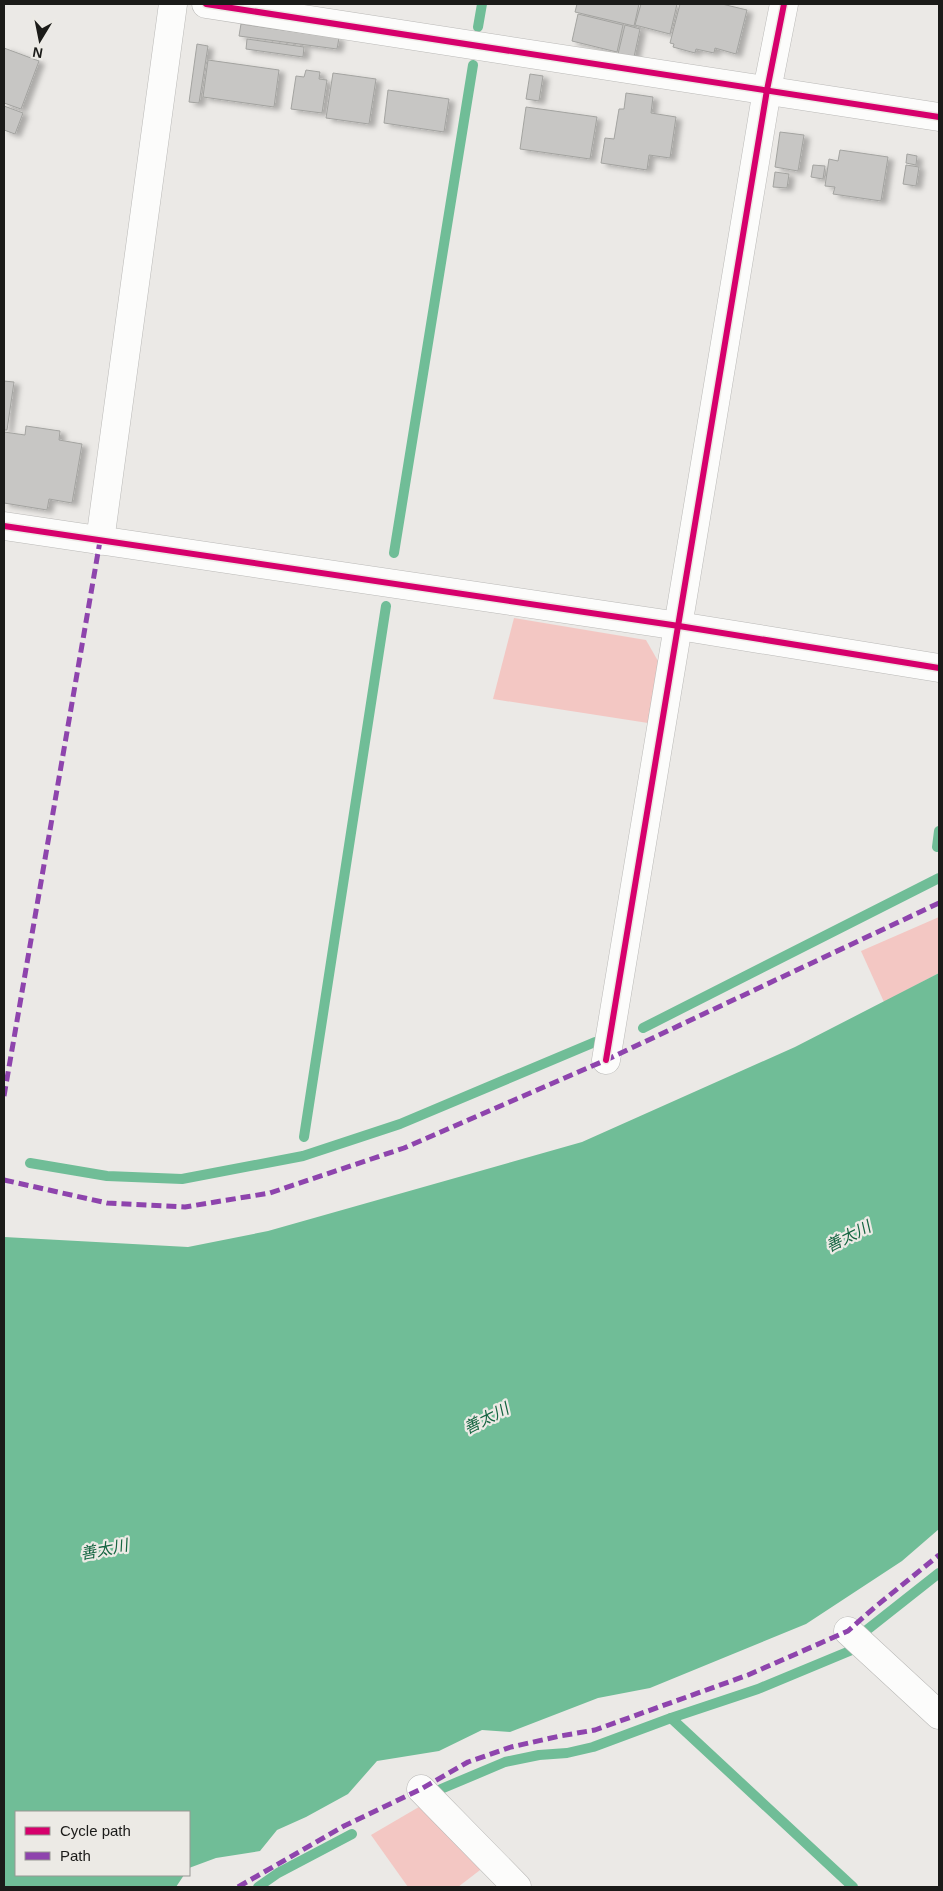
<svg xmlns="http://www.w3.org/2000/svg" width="943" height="1891" viewBox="0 0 943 1891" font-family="Arial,'Noto Sans JP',sans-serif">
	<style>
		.green { fill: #f3c7c3 }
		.water { fill: #70bd97 }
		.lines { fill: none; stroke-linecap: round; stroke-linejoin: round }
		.stream { stroke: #70bd97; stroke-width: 10 }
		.building { fill: #c7c6c4; stroke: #a3a3a0; filter: url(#shadow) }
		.minor-casing { stroke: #bab9b7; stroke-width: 29 }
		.minor { stroke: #fcfcfb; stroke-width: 28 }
		.quiet { stroke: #8e44ad; stroke-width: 5; stroke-dasharray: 10 5; stroke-linecap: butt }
		.cycleway-casing { stroke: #eceae5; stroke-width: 9 }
		.cycleway { stroke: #d6006c; stroke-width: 6 }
		.labels { text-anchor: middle; stroke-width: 4.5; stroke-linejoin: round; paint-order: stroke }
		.water-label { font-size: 16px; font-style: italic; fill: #156541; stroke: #eceae5 }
	</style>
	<defs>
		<filter id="shadow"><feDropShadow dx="5.5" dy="3" stdDeviation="2.5" flood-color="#0004"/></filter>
	</defs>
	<rect width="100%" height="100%" fill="#ebe9e6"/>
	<g class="green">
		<polygon points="514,618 646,640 658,661 648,723 493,699"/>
		<polygon points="939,917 939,973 884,1002 861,951"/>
		<polygon points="424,1804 484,1867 458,1887 408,1887 371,1835"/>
	</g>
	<polygon class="water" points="939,973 939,1529 902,1561 806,1624 650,1688 598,1698 510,1732 482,1730 439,1751 377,1761 348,1794 306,1817 277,1830 260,1851 216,1858 189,1868 189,1812 16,1812 16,1875 184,1875 176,1887 4,1887 4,1237 188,1247 268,1231 582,1142 795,1047"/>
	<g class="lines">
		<g class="stream">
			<polyline points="478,27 482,4"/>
			<polyline points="394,553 473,65"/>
			<polyline points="937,847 939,831"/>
			<polyline points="643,1028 939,878"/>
			<polyline points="304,1137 386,606"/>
			<polyline points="30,1163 107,1176 182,1179 303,1156 400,1124 595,1042"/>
			<polyline points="863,1633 939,1573"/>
			<polyline points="671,1718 853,1887"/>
			<polyline points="441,1789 505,1762 539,1755 567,1753 593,1747 671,1718 758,1689 852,1650"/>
			<polyline points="258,1887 278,1873 352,1834"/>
		</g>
	</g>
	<g class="building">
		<polygon points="577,4 639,4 634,26 575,12"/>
		<polygon points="641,4 677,4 670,34 635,25"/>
		<polygon points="680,4 722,4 747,10 736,54 715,48 714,53 696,49 695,53 673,47 674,44 670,43"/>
		<polygon points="578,14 623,25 617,52 572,41"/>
		<polygon points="241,24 339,38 337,49 239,36"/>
		<polygon points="625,25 640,29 634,57 618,54"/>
		<polygon points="247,39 304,47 303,57 246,49"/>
		<polygon points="197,44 208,46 199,103 189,102"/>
		<polygon points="4,48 39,61 21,109 4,103"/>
		<polygon points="208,60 279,70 274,107 203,97"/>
		<polygon points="306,70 320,72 319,79 327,80 322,113 291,109 296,76 304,77"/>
		<polygon points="333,73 376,79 369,124 326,118"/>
		<polygon points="530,74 543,76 539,101 526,99"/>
		<polygon points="388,90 449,99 444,132 384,123"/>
		<polygon points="626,93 653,97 651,113 676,117 670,158 649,155 647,170 601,163 605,138 614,139 619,109 624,109"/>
		<polygon points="4,106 23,113 15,134 4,130"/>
		<polygon points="526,107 597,117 590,159 520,149"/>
		<polygon points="780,132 804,135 798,171 775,167"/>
		<polygon points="840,150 888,157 881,201 833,194 835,187 825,186 829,159 838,161"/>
		<polygon points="907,154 917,156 916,165 906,163"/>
		<polygon points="813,165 825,166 823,179 811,177"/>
		<polygon points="906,165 919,167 916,186 903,184"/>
		<polygon points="775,172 789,174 787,188 773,187"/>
		<polygon points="4,381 14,382 7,430 4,430"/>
		<polygon points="26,426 60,431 59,440 82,444 72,503 49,499 47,510 4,503 4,432 25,435"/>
	</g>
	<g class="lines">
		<defs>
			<g id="minor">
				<polyline points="206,4 939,117"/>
				<polyline points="4,526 679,626 939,668"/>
				<polyline points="100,541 173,4"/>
				<polyline points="606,1060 767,90 784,4"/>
				<polyline points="848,1631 939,1715"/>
				<polyline points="421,1789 517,1887"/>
			</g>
		</defs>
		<use href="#minor" class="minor-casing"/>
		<use href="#minor" class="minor"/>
		<g class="quiet">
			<polyline points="4,1096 100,541"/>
			<polyline points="4,1180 107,1203 185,1207 270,1193 404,1148 606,1060 939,903"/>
			<polyline points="238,1887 344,1826 421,1789 468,1762 511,1747 560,1736 595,1730 748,1675 848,1631 875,1607 939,1555"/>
		</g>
		<defs>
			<g id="cycleway">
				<polyline points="206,4 939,117"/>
				<polyline points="4,526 679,626 939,668"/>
				<polyline points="606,1060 767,90 784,4"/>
			</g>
		</defs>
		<use href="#cycleway" class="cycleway-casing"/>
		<use href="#cycleway" class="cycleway"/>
	</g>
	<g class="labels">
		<g class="water-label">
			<text transform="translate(848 1236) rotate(-27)" y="6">善太川</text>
			<text transform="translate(486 1418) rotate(-27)" y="6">善太川</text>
			<text transform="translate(104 1549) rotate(-11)" y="6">善太川</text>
		</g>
	</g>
	<rect width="943" height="1891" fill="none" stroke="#1b1b19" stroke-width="10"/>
	<rect x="15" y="1811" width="175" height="65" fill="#eceae5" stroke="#989793"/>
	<rect x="25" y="1827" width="25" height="8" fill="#d6006c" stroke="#989793"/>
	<text x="60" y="1836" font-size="15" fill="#1b1b19">Cycle path</text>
	<rect x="25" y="1852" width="25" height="8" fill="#8e44ad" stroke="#989793"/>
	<text x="60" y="1861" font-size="15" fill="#1b1b19">Path</text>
	<g transform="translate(40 40) rotate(190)" stroke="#eceae5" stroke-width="4" paint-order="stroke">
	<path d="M0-4L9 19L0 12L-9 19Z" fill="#1b1b19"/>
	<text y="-8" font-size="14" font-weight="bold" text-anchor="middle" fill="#1b1b19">N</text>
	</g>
</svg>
